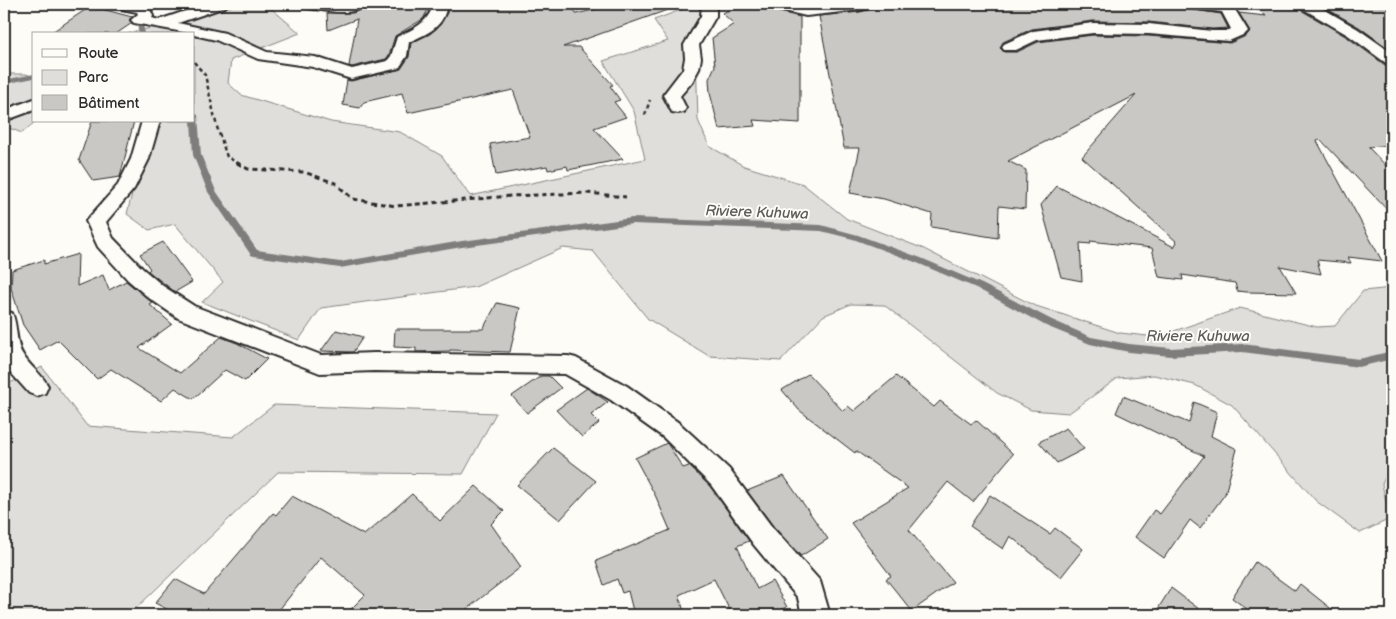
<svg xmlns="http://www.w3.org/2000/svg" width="1396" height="619" viewBox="0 0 1396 619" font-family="'Balsamiq Sans',sans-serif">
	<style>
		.green { fill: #dfdeda; stroke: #858482 }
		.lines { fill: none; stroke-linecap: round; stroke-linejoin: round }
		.stream { fill: #7e7d7b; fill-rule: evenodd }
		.building { fill: #c9c8c4; stroke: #2b2b2b }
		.minor-casing { stroke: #2b2b2b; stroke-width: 4 }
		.path-far1 { stroke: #2b2b2b; stroke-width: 2.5; stroke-dasharray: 4 3; stroke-linecap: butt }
		.path { stroke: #2b2b2b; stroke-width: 3; stroke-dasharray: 5 4; stroke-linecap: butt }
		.minor { fill: #fdfcf7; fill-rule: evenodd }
		.labels { text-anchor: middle; stroke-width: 4; stroke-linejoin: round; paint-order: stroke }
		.water-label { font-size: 15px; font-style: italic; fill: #5b5b5a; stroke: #fdfcf7 }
	</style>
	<rect width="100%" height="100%" fill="#fdfcf7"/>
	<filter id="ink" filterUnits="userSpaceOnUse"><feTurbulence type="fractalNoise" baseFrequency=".02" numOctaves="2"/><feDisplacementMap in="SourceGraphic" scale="10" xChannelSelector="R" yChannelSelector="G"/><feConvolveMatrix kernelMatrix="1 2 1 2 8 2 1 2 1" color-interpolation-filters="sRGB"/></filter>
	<g filter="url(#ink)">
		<g class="green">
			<polygon points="239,4 266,4 300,33 231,60 228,83 241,95 331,122 400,132 442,156 470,196 645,159 634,111 603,61 668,41 654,20 694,5 714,20 696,54 698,120 709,146 744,166 803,184 847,219 924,249 1033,305 1120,333 1157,337 1240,308 1317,327 1335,326 1363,291 1392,288 1392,463 1382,484 1390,519 1360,533 1316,501 1232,405 1195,385 1154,375 1118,378 1069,413 1031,410 997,393 884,305 851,304 823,316 781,361 709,356 648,319 593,251 563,248 475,287 321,308 299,340 202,302 223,282 175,224 149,230 127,214 150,121 194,121 194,34 126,34 183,20"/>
			<polygon points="4,74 26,74 34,77 34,121 36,121 22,133 4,126"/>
			<polygon points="42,367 87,426 233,437 274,405 496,413 463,474 278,472 129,615 4,615 4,386"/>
		</g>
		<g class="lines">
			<g class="stream">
				<polygon points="148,4 154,4 142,20 145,34 139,34 136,20"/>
				<polygon points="34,74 34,78 4,84 4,80"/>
				<polygon points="194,113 198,115 201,155 216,191 257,250 340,262 462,241 632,218 821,225 858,235 921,258 982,284 1052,320 1091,337 1129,344 1171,348 1242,344 1359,359 1392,351 1392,359 1359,367 1242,352 1171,356 1129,352 1090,344 1046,326 976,288 915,262 853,239 821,231 632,224 462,247 340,268 254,256 251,255 208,192 193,155 191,121 194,121"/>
			</g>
		</g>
		<g class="building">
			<polygon points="366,4 431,4 423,19 395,36 389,55 386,59 352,67 349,66 357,19 328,30 327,13 353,13 360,10"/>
			<polygon points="449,4 572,4 576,14 619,4 676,4 676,7 563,47 579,47 613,85 610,86 620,100 614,102 626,117 594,128 623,159 568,170 567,166 548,170 547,166 496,175 490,144 530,137 513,90 408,113 402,93 364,102 360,108 343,105 347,80 351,81 401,69 409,57 411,43 430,34 440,25 447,13"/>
			<polygon points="745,4 763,4 767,9 800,17 800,123 753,120 755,126 719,129 710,93 709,79 715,66 712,38 734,24 722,13"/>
			<polygon points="876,4 928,4 936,7 946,4 1155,4 1221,14 1228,28 1212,29 1149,22 1093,21 1032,29 1003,42 1000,48 1004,52 1017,52 1038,42 1093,35 1149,36 1230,43 1246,36 1250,31 1239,13 1266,16 1251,4 1296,4 1299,9 1347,37 1385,65 1392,67 1392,145 1368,147 1392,172 1392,215 1320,139 1317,141 1382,261 1348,257 1351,263 1317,260 1321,274 1280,266 1296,293 1247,292 1237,291 1235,283 1182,275 1183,280 1159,277 1152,248 1090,241 1091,244 1080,243 1082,281 1061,277 1041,205 1057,186 1174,247 1177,242 1082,157 1136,95 1008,161 1026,170 1025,209 999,206 998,238 931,227 932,214 884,199 850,193 860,148 844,148 819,16 860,12 872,9"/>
			<polygon points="1318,4 1392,4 1392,51 1359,27"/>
			<polygon points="91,6 132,17 129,20 132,23 116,34 49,34"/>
			<polygon points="92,121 134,121 120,177 93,181 79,160"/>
			<polygon points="163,242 192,282 175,292 148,271 150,269 140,254"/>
			<polygon points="78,254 77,286 103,275 109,290 126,281 153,303 150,305 172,324 139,348 180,373 221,337 237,343 267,359 245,381 225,370 193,399 175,388 161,401 111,369 97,379 58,340 40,350 23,325 11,288 12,270 44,260 44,264"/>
			<polygon points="497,303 520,308 510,352 450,350 450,351 416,352 416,348 394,347 395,329 483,329"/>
			<polygon points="336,330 363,337 353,352 321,351"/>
			<polygon points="808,374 843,411 848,406 854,411 896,376 934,407 940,401 971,424 976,420 1013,454 973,502 948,482 909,530 953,582 912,611 886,579 891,576 851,523 908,488 856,451 855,453 799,410 782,390"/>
			<polygon points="541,376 549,376 561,388 527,413 512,396"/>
			<polygon points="587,388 608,402 591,415 599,423 582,437 556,410"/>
			<polygon points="1123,396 1189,423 1194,402 1217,412 1211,436 1237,449 1225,494 1200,528 1190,520 1164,558 1135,537 1154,510 1160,514 1204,456 1116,413"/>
			<polygon points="1066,428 1084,449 1057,463 1039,442"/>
			<polygon points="667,443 683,468 689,466 710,486 749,541 737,546 757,589 772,581 787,607 771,615 732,615 714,579 679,595 685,615 634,615 628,591 622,593 617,579 604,585 596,561 670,530 656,497 635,458"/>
			<polygon points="553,448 596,481 560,520 517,485"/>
			<polygon points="784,476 828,539 801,556 773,526 747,491"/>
			<polygon points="476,486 504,511 491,524 521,567 459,615 345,615 365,595 321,557 275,615 178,615 155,603 175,579 204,594 273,513 276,515 292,496 364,535 412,494 440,521"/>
			<polygon points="990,495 1050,534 1055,528 1083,549 1061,577 1010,536 1003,549 970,526"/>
			<polygon points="1255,562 1295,591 1300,584 1339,615 1255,615 1232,598"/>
			<polygon points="1171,588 1207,615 1154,615"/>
		</g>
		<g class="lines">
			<defs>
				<g id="minor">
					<path d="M 109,4 L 148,5 L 153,16 L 152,18 L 159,20 L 206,4 L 227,4 L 225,7 L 178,23 L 225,33 L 267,52 L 315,57 L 352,69 L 387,61 L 391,56 L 397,37 C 413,29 429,23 433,4 L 447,4 C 444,27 429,33 409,42 L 407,56 L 399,68 L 351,79 L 313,67 L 258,59 L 216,40 L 194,35 L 194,34 L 134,23 L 131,20 L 138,14 L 137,12 L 111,7 Z"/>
					<path d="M 301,4 L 364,4 C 353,18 324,10 308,8 L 303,7 Z"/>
					<polygon points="702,4 716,4 716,16 699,45 701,58 699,69 692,82 680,96 686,108 684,112 678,113 672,112 663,95 683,69 685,58 684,45 701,16"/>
					<polygon points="765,4 790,4 806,8 840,4 874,4 872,7 860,10 806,16 767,7"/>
					<polygon points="1182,4 1236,4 1234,8 1248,31 1245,34 1229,41 1149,34 1093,33 1037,40 1016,50 1004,50 1002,47 1004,44 1033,31 1093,23 1149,24 1212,31 1227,31 1231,29 1222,12 1189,8 1184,7"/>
					<polygon points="1298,4 1315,4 1358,29 1392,53 1392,65 1386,63 1348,35 1300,7"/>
					<polygon points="34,99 34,110 4,121 4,110"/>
					<polygon points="142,121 160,121 149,159 134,189 106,222 113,238 142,268 163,286 194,306 321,355 374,353 568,356 576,358 627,386 679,423 729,469 772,527 820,581 830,615 802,615 798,598 754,545 711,485 663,437 611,400 565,374 374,371 320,373 178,318 149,298 128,280 98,247 86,221 118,185 131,159"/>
					<path d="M 4,311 L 12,313 C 18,325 15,344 23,355 C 30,367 42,374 48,386 L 45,393 L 37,396 L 29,393 L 4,365 Z"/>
				</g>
			</defs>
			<use href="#minor" class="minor-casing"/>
			<g class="path-far1">
				<polyline points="194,62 205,75 217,127 227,157 240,164"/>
				<polyline points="645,115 650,100"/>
			</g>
			<polyline class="path" points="237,163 248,169 304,172 335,183 353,199 396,206 511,196 587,193 626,197"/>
			<use href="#minor" class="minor"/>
		</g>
	</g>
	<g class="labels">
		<g class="water-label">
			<text transform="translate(757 212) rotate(2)" y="5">Riviere Kuhuwa</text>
			<text x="1198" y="341">Riviere Kuhuwa</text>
		</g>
	</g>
	<rect width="1396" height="619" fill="none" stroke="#fdfcf7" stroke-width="20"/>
	<rect x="10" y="10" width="1376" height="599" fill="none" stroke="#2b2b2b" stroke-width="2" filter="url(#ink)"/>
	<rect x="32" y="32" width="162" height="90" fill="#fdfcf7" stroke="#a9a8a5"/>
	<rect x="42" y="49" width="25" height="8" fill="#fdfcf7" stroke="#a9a8a5"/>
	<text x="78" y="58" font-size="15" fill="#2b2b2b">Route</text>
	<rect x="42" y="70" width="25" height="15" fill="#dfdeda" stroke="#a9a8a5"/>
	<text x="78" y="82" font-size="15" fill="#2b2b2b">Parc</text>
	<rect x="42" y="95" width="25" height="15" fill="#c9c8c4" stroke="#a9a8a5"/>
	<text x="78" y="108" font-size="15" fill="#2b2b2b">Bâtiment</text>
</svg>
